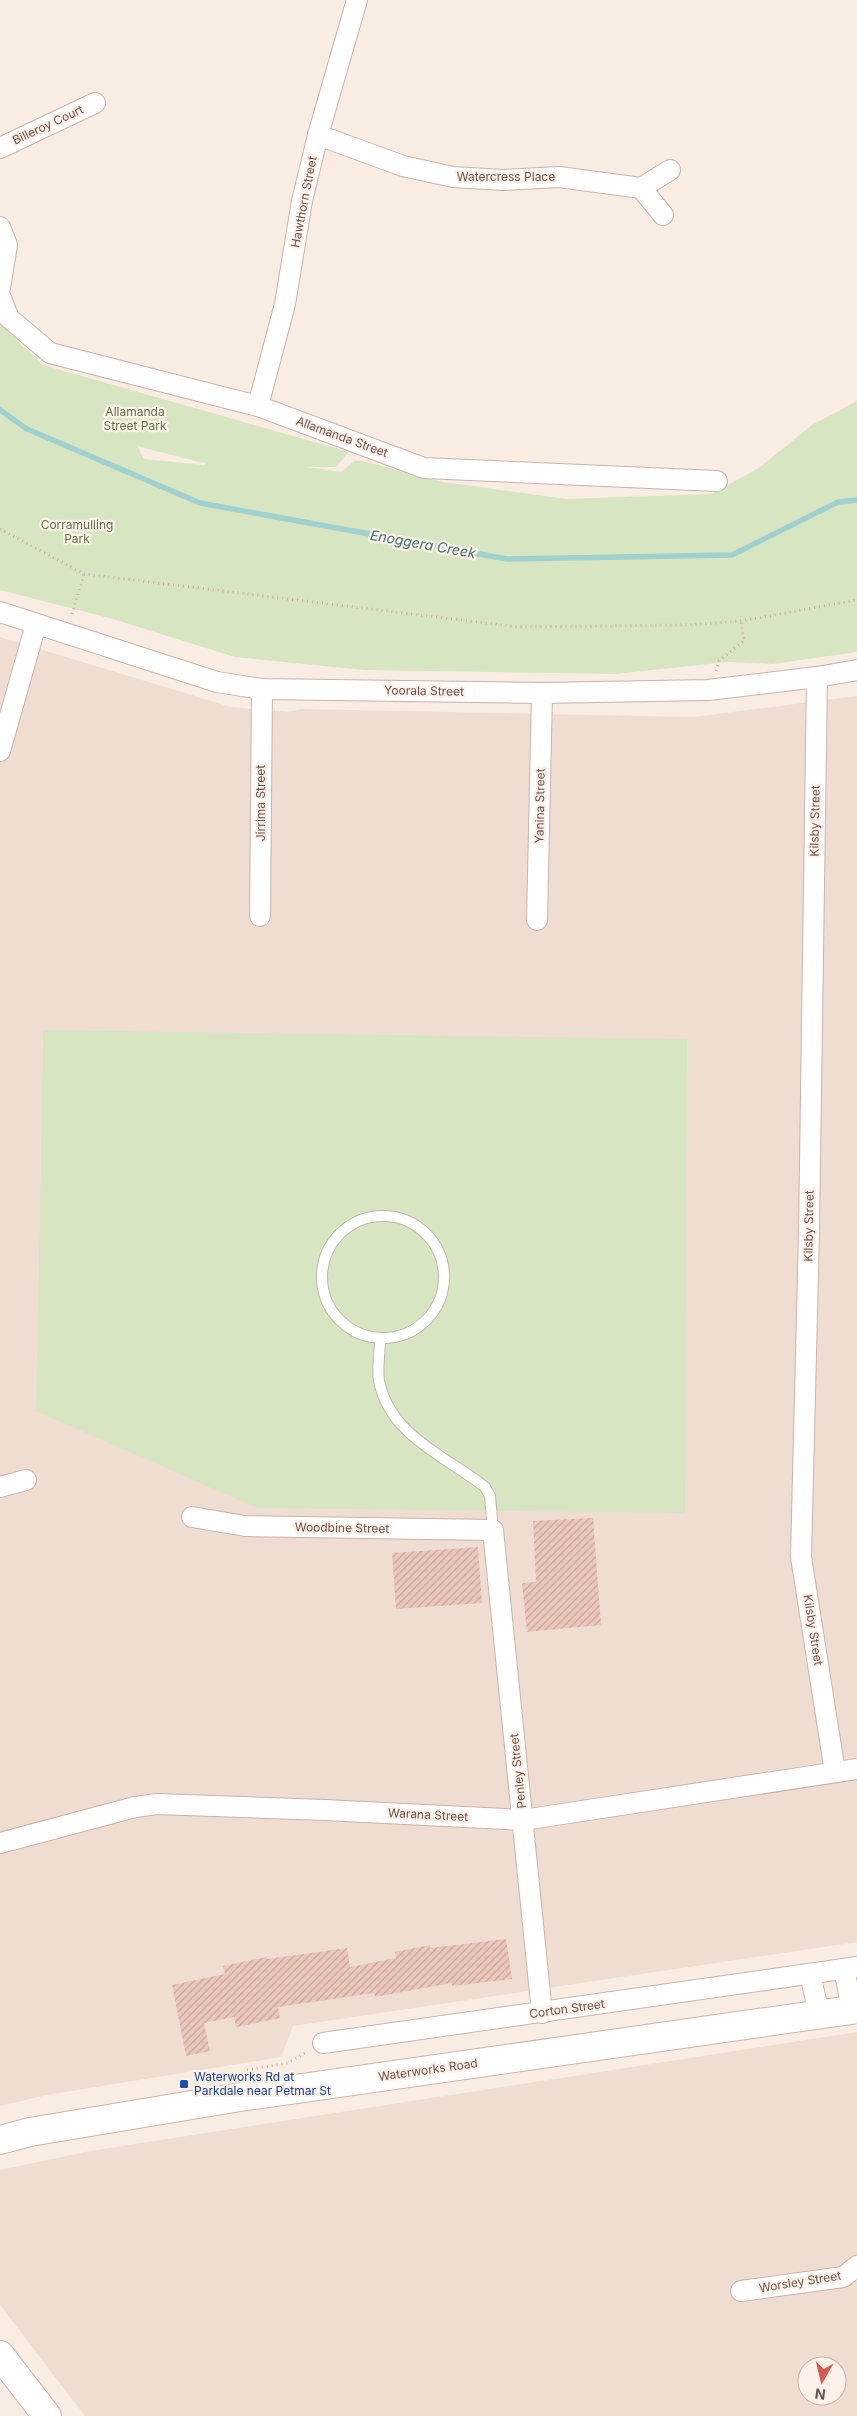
<svg xmlns="http://www.w3.org/2000/svg" width="857" height="2416" viewBox="0 0 857 2416" font-family="Inter,sans-serif">
	<style>
		.residential { fill: #f0ddd2; fill-rule: evenodd }
		.park { fill: #d7e5c3; fill-rule: evenodd }
		.lines { fill: none; stroke-linecap: round; stroke-linejoin: round }
		.stream { stroke: #a1d1cf; stroke-width: 5.5 }
		.building { fill: url(#building-hatch) }
		.lane-casing { stroke: #c9b3ab; stroke-width: 12 }
		.street-casing { stroke: #c9b3ab; stroke-width: 22 }
		.secondary-casing { stroke: #ceb4ac; stroke-width: 30 }
		.path { stroke: #d0aba1; stroke-width: 3; stroke-dasharray: 1 4; stroke-linecap: butt }
		.lane { stroke: #fff; stroke-width: 10 }
		.street { stroke: #fff; stroke-width: 20 }
		.secondary { stroke: #fff; stroke-width: 28 }
		.transit-dot { fill: #1a4fb4; stroke: #fdf1e9; stroke-width: 2 }
		.labels { text-anchor: middle; stroke-width: 4.5; stroke-linejoin: round; paint-order: stroke }
		.street-label { font-size: 12px; fill: #6e524c; stroke: #fdf1e9 }
		.park-label { font-size: 12px; fill: #5c7345; stroke: #fdf1e9 }
		.transit-label { font-size: 12px; fill: #164399; stroke: #fdf1e9; text-anchor: start }
		.water-label { font-size: 14px; font-style: italic; fill: #427272; stroke: #fdf1e9 }
	</style>
	<defs>
		<pattern id="building-hatch" width="6" height="6" patternUnits="userSpaceOnUse" patternTransform="scale(1.25)"><rect width="6" height="6" fill="#ecc7be"/><path d="M-1 1l2-2M0 6l6-6M5 7l2-2" fill="none" stroke="#c3a49d"/></pattern>
	</defs>
	<rect width="100%" height="100%" fill="#f9ece3"/>
	<g class="residential">
		<path d="M 0,637 L 231,707 L 289,712 L 301,709 L 693,717 L 857,696 L 857,1942 L 293,2026 L 281,2057 L 47,2095 L 0,2106 ZM 43,1030 L 685,1513 L 38,1311 Z"/>
		<path d="M 857,2032 L 857,2416 L 85,2416 L 0,2305 L 0,2170 L 90,2151 ZM 807,2366 L 837,2366 L 837,2396 L 807,2396 Z"/>
	</g>
	<g class="park">
		<path d="M 0,324 L 43,365 L 349,452 L 336,467 L 307,467 L 341,472 L 354,461 L 363,461 L 443,482 L 566,499 L 711,494 L 759,468 L 812,425 L 857,401 L 857,652 L 773,664 L 727,662 L 615,674 L 364,670 L 235,657 L 113,619 L 0,590 ZM 137,446 L 199,462 L 206,463 L 204,465 L 144,459 Z"/>
		<polygon points="43,1030 687,1039 685,1513 257,1508 36,1411"/>
	</g>
	<g class="lines">
		<polyline class="stream" points="0,410 27,429 200,503 507,559 732,555 838,502 857,500"/>
	</g>
	<g class="building">
		<polygon points="593,1518 601,1625 527,1632 522,1583 536,1582 533,1521"/>
		<polygon points="478,1547 482,1603 396,1609 392,1553"/>
		<polygon points="506,1939 512,1979 452,1986 451,1983 375,1997 374,1993 278,2007 280,2018 236,2027 234,2017 204,2023 210,2051 186,2056 172,1985 225,1974 223,1966 267,1957 267,1959 347,1948 350,1967 396,1958 395,1952 430,1945 430,1948"/>
	</g>
	<g class="lines">
		<defs>
			<g id="lane">
				<circle cx="383" cy="1277" r="61"/>
				<path d="M 380,1339 C 380,1352 377,1368 379,1381 C 390,1436 447,1457 485,1487 L 490,1496 L 493,1530"/>
			</g>
			<g id="street">
				<polyline points="318,135 403,166 453,177 503,180 559,177 641,188 670,170"/>
				<polyline points="0,148 95,103"/>
				<polyline points="641,188 663,215"/>
				<polyline points="0,227 7,245 0,288"/>
				<polyline points="0,296 9,318 50,353 258,406 424,468 717,481"/>
				<polyline points="258,406 285,304 302,201 318,135 357,0"/>
				<polyline points="0,612 217,682 262,689 542,693 708,690 817,677 857,670"/>
				<polyline points="817,677 809,1232 801,1557 835,1772"/>
				<polyline points="0,751 36,624"/>
				<polyline points="260,916 262,689"/>
				<polyline points="537,920 542,693"/>
				<polyline points="0,1487 26,1480"/>
				<polyline points="192,1517 245,1526 493,1530 542,2013"/>
				<polyline points="0,1843 135,1807 157,1804 325,1810 523,1820 857,1769"/>
				<polyline points="844,1969 852,2009"/>
				<polyline points="810,1974 819,2014"/>
				<polyline points="323,2043 857,1967"/>
				<polyline points="741,2291 843,2277 857,2266"/>
			</g>
			<g id="secondary">
				<polyline points="0,2140 30,2132 240,2097 857,2009"/>
				<polyline points="0,2355 47,2416"/>
			</g>
		</defs>
		<use href="#lane" class="lane-casing"/>
		<use href="#street" class="street-casing"/>
		<use href="#secondary" class="secondary-casing"/>
		<g class="path">
			<polyline points="0,529 84,574 518,627 688,625 741,621 857,600"/>
			<polyline points="72,614 84,574"/>
			<polyline points="716,671 719,661 744,641 741,621"/>
			<polyline points="247,2070 288,2063 307,2052"/>
		</g>
		<use href="#lane" class="lane"/>
		<use href="#street" class="street"/>
		<use href="#secondary" class="secondary"/>
	</g>
	<rect class="transit-dot" x="179" y="2079" width="10" height="10" rx="2.5"/>
	<g class="labels">
		<g class="street-label">
			<text transform="translate(48 125) rotate(-25)" y="4">Billeroy Court</text>
			<text x="506" y="181">Watercress Place</text>
			<text transform="translate(304 202) rotate(-79)" y="4">Hawthorn Street</text>
			<text transform="translate(342 437) rotate(20)" y="4">Allamanda Street</text>
			<text transform="translate(424 691) rotate(1)" y="4">Yoorala Street</text>
			<text transform="translate(261 803) rotate(-90)" y="4">Jirrima Street</text>
			<text transform="translate(540 806) rotate(-89)" y="4">Yanina Street</text>
			<text transform="translate(815 821) rotate(-89)" y="4">Kilsby Street</text>
			<text transform="translate(809 1226) rotate(-89)" y="4">Kilsby Street</text>
			<text transform="translate(342 1528) rotate(1)" y="4">Woodbine Street</text>
			<text transform="translate(813 1630) rotate(81)" y="4">Kilsby Street</text>
			<text transform="translate(518 1771) rotate(-96)" y="4">Penley Street</text>
			<text transform="translate(428 1815) rotate(3)" y="4">Warana Street</text>
			<text transform="translate(567 2009) rotate(-8)" y="4">Corton Street</text>
			<text transform="translate(428 2070) rotate(-8)" y="4">Waterworks Road</text>
			<text transform="translate(800 2282) rotate(-9)" y="4">Worsley Street</text>
		</g>
		<g class="park-label">
			<text x="135" y="416">Allamanda<tspan x="135" dy="14">Street Park</tspan></text>
			<text x="77" y="529">Corramulling<tspan x="77" dy="14">Park</tspan></text>
		</g>
		<g class="transit-label">
			<text x="194" y="2081">Waterworks Rd at<tspan x="194" dy="14">Parkdale near Petmar St</tspan></text>
		</g>
		<g class="water-label">
			<text transform="translate(423 544) rotate(10)" y="5">Enoggera Creek</text>
		</g>
	</g>
	<g transform="translate(822 2381) rotate(188)"><circle r="24" fill="#fdf1e9" stroke="#c4b1aa"/>
	<path d="M0-4L9 19L0 12L-9 19Z" fill="#d75954"/>
	<text y="-8" font-size="14" font-weight="bold" text-anchor="middle" fill="#6e524c">N</text>
	</g>
</svg>
